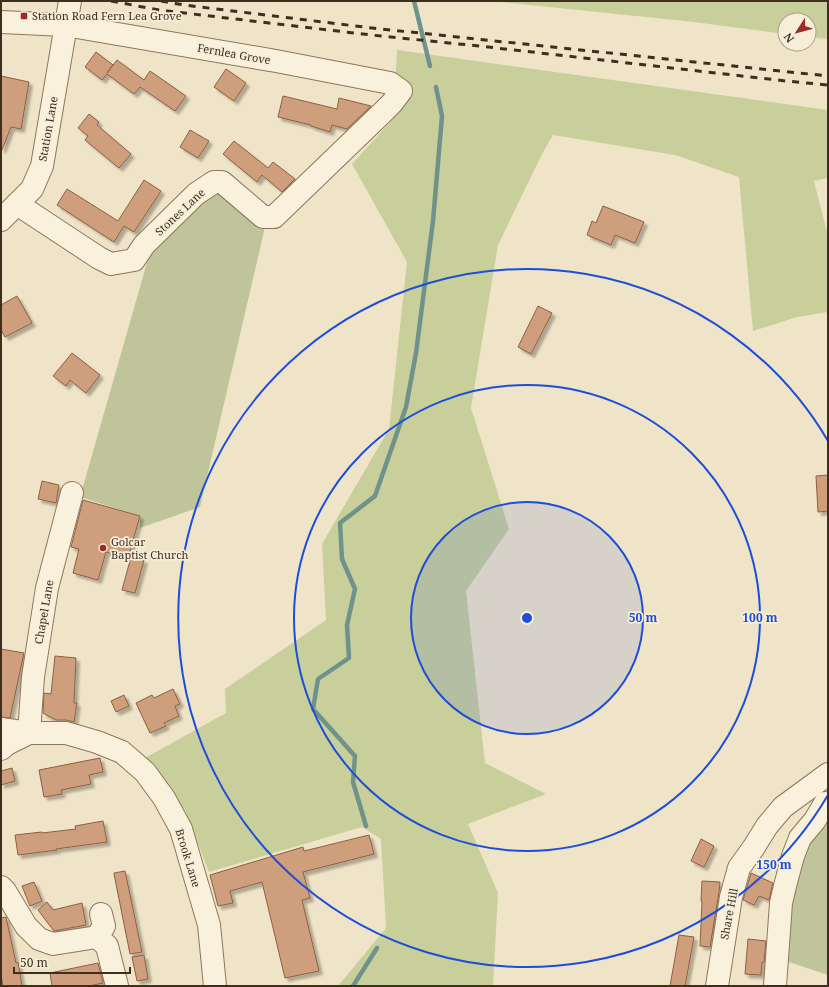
<svg xmlns="http://www.w3.org/2000/svg" width="829" height="987" viewBox="0 0 829 987" font-family="'Noto Serif',serif">
	<style>
		.green { fill: #c9cf9b }
		.cemetery { fill: #bfc49a }
		.lines { fill: none; stroke-linecap: round; stroke-linejoin: round }
		.stream { stroke: #6f938a; stroke-width: 4.5 }
		.building { fill: #cf9f7d; stroke: #8d5f41; filter: url(#shadow) }
		.minor-casing { stroke: #8d765c; stroke-width: 24 }
		.minor { stroke: #faf1dc; stroke-width: 22 }
		.rail { stroke: #3d2e20; stroke-width: 3; stroke-dasharray: 7 7; stroke-linecap: butt }
		.ring { fill: none; stroke: #1d4ed8; stroke-width: 2 }
		.poi-dot { fill: #9e2a2b; stroke: #f7eed8; stroke-width: 1.5 }
		.labels { text-anchor: middle; stroke-width: 3.5; stroke-linejoin: round; paint-order: stroke }
		.poi-label { font-size: 11px; fill: #3d2e20; stroke: #f7eed8; text-anchor: start }
		.street-label { font-size: 11px; fill: #3d2e20; stroke: #f7eed8 }
		.centre { fill: #1d4ed8; stroke: #f7eed8; stroke-width: 2 }
		.ring-label { font-size: 12px; text-anchor: middle; font-weight: bold; fill: #1d4ed8; stroke: #f7eed8; stroke-width: 3.5; stroke-linejoin: round; paint-order: stroke }
	</style>
	<defs>
		<filter id="shadow"><feDropShadow dx="3.5" dy="3.5" stdDeviation="1" flood-color="#0004"/></filter>
	</defs>
	<rect width="100%" height="100%" fill="#f0e4c8"/>
	<g class="green">
		<polygon points="491,1 828,1 828,39 809,37 809,20 785,20 785,34 694,22"/>
		<polygon points="397,50 828,110 828,178 814,181 828,236 828,312 797,317 753,331 739,177 675,155 553,135 542,154 498,245 471,408 509,529 466,591 485,763 546,794 468,824 498,893 493,986 338,986 386,928 381,839 362,827 209,872 185,810 145,758 226,713 225,689 326,620 322,544 389,429 407,262 352,164 393,119"/>
	</g>
	<g class="cemetery">
		<polygon points="223,189 265,227 200,507 140,528 140,516 80,497 148,259 163,236 201,200"/>
		<polygon points="828,817 828,975 786,961 794,882 803,851"/>
	</g>
	<g class="lines">
		<g class="stream">
			<polyline points="414,1 430,66"/>
			<polyline points="366,826 353,782 355,756 313,709 318,679 349,658 347,625 355,589 342,559 340,523 375,496 406,407 416,353 433,221 442,116 436,87"/>
			<polyline points="353,986 377,948"/>
		</g>
	</g>
	<g class="building">
		<polygon points="96,52 113,65 107,73 117,60 144,80 150,71 186,96 175,111 140,87 134,94 107,74 102,80 85,67"/>
		<polygon points="226,69 246,83 234,101 214,87"/>
		<polygon points="1,76 29,82 21,129 11,127 2,150 1,149"/>
		<polygon points="283,96 337,109 339,98 371,106 347,129 332,125 330,132 311,126 311,125 278,117"/>
		<polygon points="89,114 99,122 97,125 131,154 119,168 85,140 88,136 78,128"/>
		<polygon points="190,130 209,141 198,158 180,147"/>
		<polygon points="234,141 268,168 273,162 295,179 282,192 262,175 257,182 223,154"/>
		<polygon points="144,180 161,191 134,232 124,226 114,242 57,205 67,189 118,221"/>
		<polygon points="603,206 644,222 635,243 615,235 611,245 587,235 592,221 596,223"/>
		<polygon points="17,296 32,323 5,337 1,330 1,305"/>
		<polygon points="538,306 552,313 531,354 518,347"/>
		<polygon points="72,353 100,375 86,393 70,380 66,386 53,376"/>
		<polygon points="828,475 828,511 818,512 816,476"/>
		<polygon points="42,481 59,485 56,503 38,499"/>
		<polygon points="83,500 140,516 128,558 106,552 98,580 73,573 79,549 71,547"/>
		<polygon points="131,557 144,560 135,593 122,590"/>
		<polygon points="1,649 24,653 10,718 1,717"/>
		<polygon points="55,656 76,658 74,703 77,703 74,722 66,720 56,720 43,713 44,693 51,694"/>
		<polygon points="173,689 180,704 175,706 179,716 164,723 166,726 150,733 136,703 152,695 154,698"/>
		<polygon points="124,695 129,706 116,712 111,701"/>
		<polygon points="100,758 103,772 89,775 91,784 61,790 62,794 44,797 39,770"/>
		<polygon points="12,768 15,781 1,785 1,771"/>
		<polygon points="103,821 107,842 56,849 57,850 18,855 15,835 42,832 42,833 76,829 75,826"/>
		<polygon points="369,835 374,854 303,872 310,898 302,900 319,971 285,978 262,882 230,891 233,903 218,906 210,875 303,847 304,851"/>
		<polygon points="701,839 714,846 704,867 691,861"/>
		<polygon points="125,871 142,952 130,954 114,874 114,873"/>
		<polygon points="751,873 773,883 769,900 759,896 754,905 743,900"/>
		<polygon points="702,881 720,882 719,892 710,947 700,946 702,901 701,901"/>
		<polygon points="34,882 42,901 30,906 22,886"/>
		<polygon points="47,902 53,910 82,903 86,925 54,931 38,910"/>
		<polygon points="6,917 16,963 18,962 22,986 3,986 1,975 1,918"/>
		<polygon points="679,935 694,937 685,986 670,986"/>
		<polygon points="748,939 766,941 764,962 762,962 761,975 745,974"/>
		<polygon points="144,955 148,979 137,981 132,957"/>
		<polygon points="98,963 103,983 89,986 52,986 50,973"/>
	</g>
	<g class="lines">
		<defs>
			<g id="minor">
				<polyline points="1,22 65,25 276,61 390,83 401,91 392,103 383,112 274,217 263,217 222,182 214,182 196,194 144,245 134,260 111,264 99,258 17,204"/>
				<polyline points="1,220 32,189 42,166 70,1"/>
				<polyline points="1,729 29,733 66,733 97,742 122,752 145,772 164,798 181,829 209,925 215,986"/>
				<polyline points="29,733 33,677 47,588 72,493"/>
				<polyline points="1,749 7,744 29,733"/>
				<polyline points="1,887 5,891 26,926 39,939 53,944 97,937 107,946 117,986"/>
				<polyline points="97,937 104,926 101,914"/>
				<polyline points="717,986 731,897 739,868 754,847 767,826 783,807 828,774"/>
				<polyline points="775,986 781,903 785,886 793,856 800,838 815,820 825,803"/>
			</g>
		</defs>
		<use href="#minor" class="minor-casing"/>
		<use href="#minor" class="minor"/>
		<g class="rail">
			<polyline points="111,1 159,10 371,35 479,46 786,81 828,85"/>
			<polyline points="161,1 184,5 372,28 828,76"/>
		</g>
	</g>
	<circle cx="527" cy="618" r="116" fill="#1d4ed8" fill-opacity=".12"/>
	<g class="ring">
		<circle cx="527" cy="618" r="116"/>
		<circle cx="527" cy="618" r="233"/>
		<path d="M828 795A349 349 0 1 1 828 441"/>
	</g>
	<g class="poi-dot">
		<rect x="20" y="12" width="8" height="8" rx="2"/>
		<circle cx="103" cy="548" r="4"/>
	</g>
	<g class="labels">
		<g class="poi-label">
			<text x="32" y="20">Station Road Fern Lea Grove</text>
			<text x="111" y="546">Golcar<tspan x="111" dy="13">Baptist Church</tspan></text>
		</g>
		<g class="street-label">
			<text transform="translate(234 54) rotate(10)" y="4">Fernlea Grove</text>
			<text transform="translate(48 129) rotate(-80)" y="4">Station Lane</text>
			<text transform="translate(180 212) rotate(-43)" y="4">Stones Lane</text>
			<text transform="translate(44 612) rotate(-80)" y="4">Chapel Lane</text>
			<text transform="translate(188 858) rotate(73)" y="4">Brook Lane</text>
			<text transform="translate(729 914) rotate(-79)" y="4">Share Hill</text>
		</g>
	</g>
	<circle cx="527" cy="618" r="6" class="centre"/>
	<g class="ring-label">
		<text x="643" y="622">50 m</text>
		<text x="760" y="622">100 m</text>
		<text x="774" y="869">150 m</text>
	</g>
	<rect width="829" height="987" fill="none" stroke="#3d2e20" stroke-width="4"/>
	<g transform="translate(797 32) rotate(234)"><circle r="19" fill="#f7eed8" stroke="#ada18e"/>
	<path d="M0-3L7 15L0 10L-7 15Z" fill="#9e2a2b"/>
	<text y="-6" font-size="11" font-weight="bold" text-anchor="middle" fill="#3d2e20">N</text>
	</g>
	<path d="M14 967v6h116v-6" fill="none" stroke="#3d2e20" stroke-width="2"/>
	<text x="20" y="967" font-size="12" fill="#3d2e20" stroke="#f7eed8" stroke-width="3" paint-order="stroke">50 m</text>
</svg>
